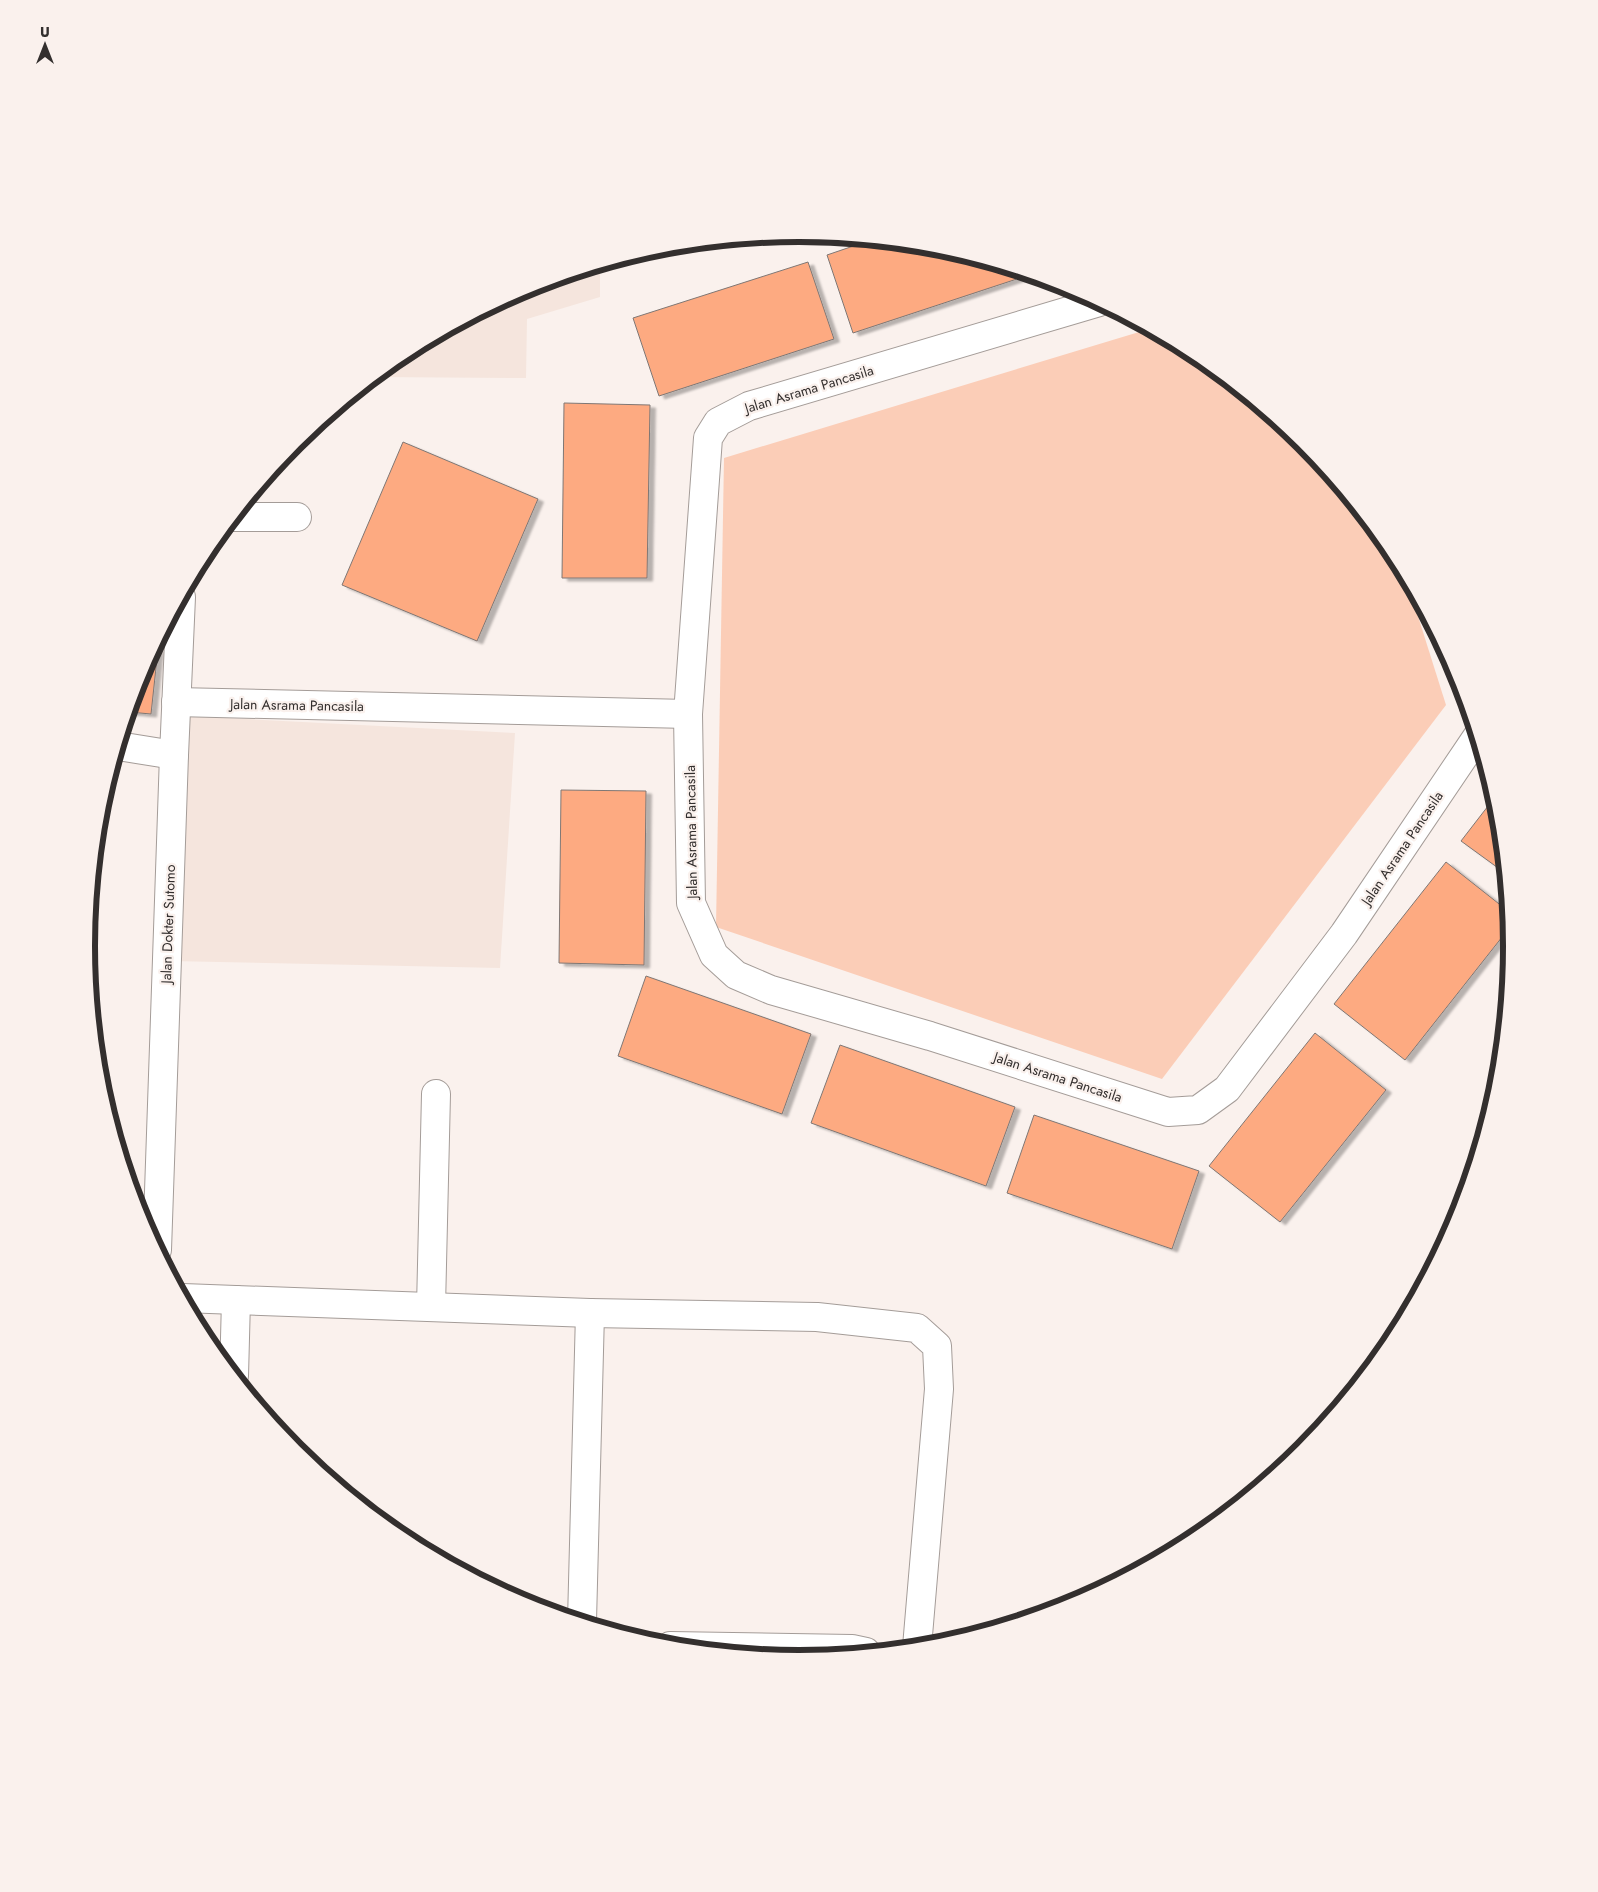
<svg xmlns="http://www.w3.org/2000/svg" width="1598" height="1892" viewBox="0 0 1598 1892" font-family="Jost,sans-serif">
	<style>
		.built { fill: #f5e5dd }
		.green { fill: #fbcdb7 }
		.building { fill: #fdaa81; stroke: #7f7774; filter: url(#shadow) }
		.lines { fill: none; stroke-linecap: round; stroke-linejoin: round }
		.minor-casing { stroke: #a49c98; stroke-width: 30 }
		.major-casing { stroke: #a49c98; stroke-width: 30 }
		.minor { stroke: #fff; stroke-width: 28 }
		.major { stroke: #fff; stroke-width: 28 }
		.labels { text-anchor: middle; stroke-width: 4.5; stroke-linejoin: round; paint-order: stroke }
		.street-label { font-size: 14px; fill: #332f2e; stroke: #faf1ed }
		.rim { fill: none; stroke: #332f2e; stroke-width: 6 }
	</style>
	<defs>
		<filter id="shadow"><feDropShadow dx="5.5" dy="3" stdDeviation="1" flood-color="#0004"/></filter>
	</defs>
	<rect width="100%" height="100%" fill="#faf1ed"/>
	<g class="built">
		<polygon points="600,265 600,297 527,319 526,378 374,377 403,353 527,287"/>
		<polygon points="187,716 515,733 500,968 170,961"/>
	</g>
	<polygon class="green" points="1149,329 1195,354 1303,442 1392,550 1405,575 1446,705 1162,1079 716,927 724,458"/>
	<g class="building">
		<polygon points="871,240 938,247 1029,275 853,333 827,255"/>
		<polygon points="808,262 834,339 659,396 633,318"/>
		<polygon points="564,403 650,405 647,578 562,578"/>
		<polygon points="403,442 538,499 477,641 342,585"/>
		<polygon points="154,648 158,649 151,714 129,712 141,673"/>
		<polygon points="561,790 646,791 644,965 559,963"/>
		<polygon points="1495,797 1498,807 1505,873 1461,841"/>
		<polygon points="1446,862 1508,911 1510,927 1405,1060 1334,1004"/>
		<polygon points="646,976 811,1034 782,1114 618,1056"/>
		<polygon points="1315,1033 1386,1090 1280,1222 1209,1166"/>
		<polygon points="840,1045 1015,1107 986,1186 811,1123"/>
		<polygon points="1034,1115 1199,1171 1172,1249 1007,1193"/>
	</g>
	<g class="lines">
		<defs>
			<g id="minor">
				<polyline points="1099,302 749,406 718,422 708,438 688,714 691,903 714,955 736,975 771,990 930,1036 1168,1112 1198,1110 1227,1089 1344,934 1477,737"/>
				<polyline points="233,517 297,517"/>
				<polyline points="176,702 688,714"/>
				<polyline points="118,746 174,755"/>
				<polyline points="183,1298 590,1313 817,1317 917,1328 937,1346 939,1389 917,1647"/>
				<polyline points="431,1307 436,1094"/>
				<polyline points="234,1376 236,1300"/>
				<polyline points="582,1621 590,1313"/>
				<polyline points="670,1646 852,1649 866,1652"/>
			</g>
			<polyline id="major" points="157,1250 174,755 181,597"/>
		</defs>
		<use href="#minor" class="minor-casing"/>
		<use href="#major" class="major-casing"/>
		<use href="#minor" class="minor"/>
		<use href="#major" class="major"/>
	</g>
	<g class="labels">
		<g class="street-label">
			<text transform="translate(809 389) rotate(-17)" y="5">Jalan Asrama Pancasila</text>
			<text transform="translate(297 705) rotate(1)" y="5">Jalan Asrama Pancasila</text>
			<text transform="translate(691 832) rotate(-91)" y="5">Jalan Asrama Pancasila</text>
			<text transform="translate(1402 848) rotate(-56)" y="5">Jalan Asrama Pancasila</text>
			<text transform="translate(168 924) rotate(-88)" y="5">Jalan Dokter Sutomo</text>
			<text transform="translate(1058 1077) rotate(18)" y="5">Jalan Asrama Pancasila</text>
		</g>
	</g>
	<path d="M0 0H1598V1892H0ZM95 946a704 704 0 1 1 1408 0a704 704 0 1 1-1408 0Z" fill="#faf1ed" fill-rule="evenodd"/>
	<path class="rim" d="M95 946a704 704 0 1 1 1408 0a704 704 0 1 1-1408 0Z"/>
	<g transform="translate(45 45)" stroke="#faf1ed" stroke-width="4" paint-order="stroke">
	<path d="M0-4L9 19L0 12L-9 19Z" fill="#332f2e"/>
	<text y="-8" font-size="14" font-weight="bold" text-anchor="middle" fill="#332f2e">U</text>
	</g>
</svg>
